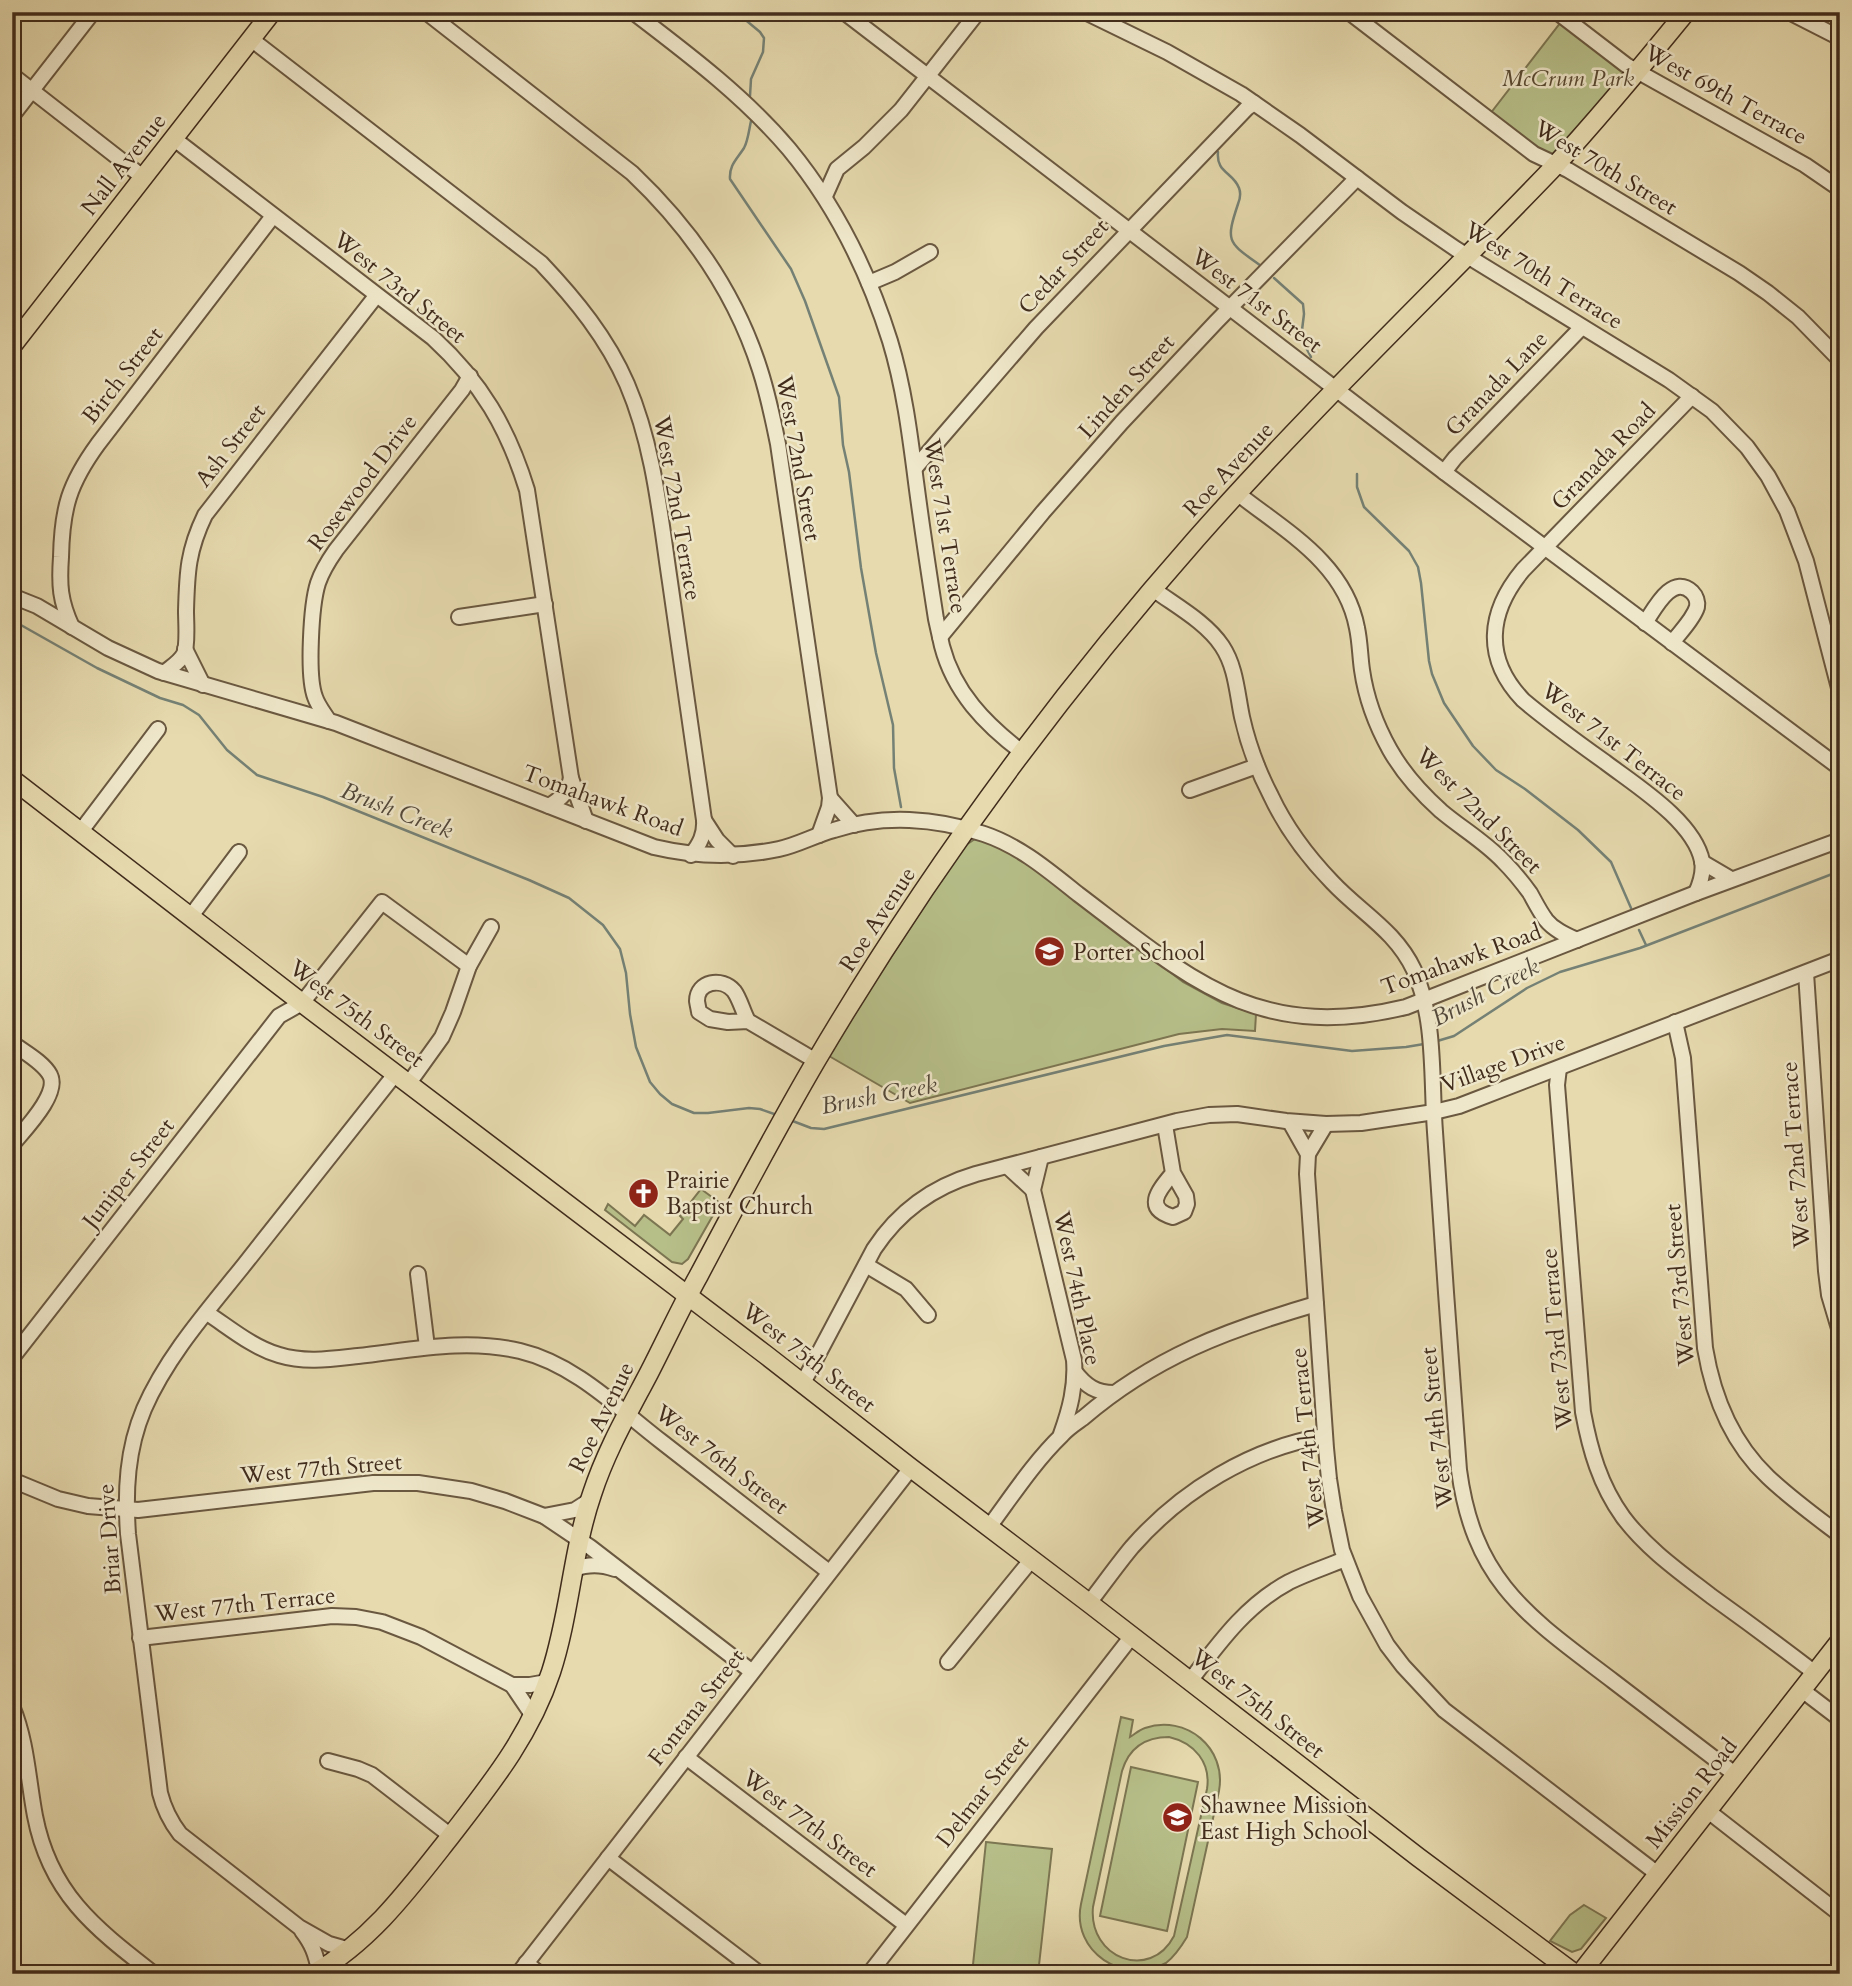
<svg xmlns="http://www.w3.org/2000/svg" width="1852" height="1986" viewBox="0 0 1852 1986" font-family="Cardo,serif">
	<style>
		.green { fill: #b7bf89; stroke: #7c7652; stroke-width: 2; fill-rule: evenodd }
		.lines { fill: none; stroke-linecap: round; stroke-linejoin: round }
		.stream { stroke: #758175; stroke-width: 2.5 }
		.minor-casing { stroke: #6a5840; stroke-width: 18 }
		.major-casing { stroke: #412c1c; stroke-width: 21 }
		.minor { stroke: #efe7ca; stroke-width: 14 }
		.major { stroke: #e6daae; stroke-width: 18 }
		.labels { text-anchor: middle; stroke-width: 5; stroke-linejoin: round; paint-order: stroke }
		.park-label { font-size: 23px; font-style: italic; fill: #594932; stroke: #efe7ca }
		.street-label { font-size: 23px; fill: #412c1c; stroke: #efe7ca }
		.poi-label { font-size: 23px; fill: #412c1c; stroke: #efe7ca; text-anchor: start }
		.water-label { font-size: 24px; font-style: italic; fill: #52483a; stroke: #efe7ca }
	</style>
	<rect width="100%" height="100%" fill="#e6daae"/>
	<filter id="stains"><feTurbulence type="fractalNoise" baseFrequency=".00286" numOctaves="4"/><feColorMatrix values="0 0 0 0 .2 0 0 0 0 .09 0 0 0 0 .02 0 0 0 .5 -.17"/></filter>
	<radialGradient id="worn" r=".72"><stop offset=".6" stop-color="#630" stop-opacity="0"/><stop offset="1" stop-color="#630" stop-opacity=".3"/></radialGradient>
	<g class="green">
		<polygon points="1561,22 1622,69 1625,74 1552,155 1546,156 1490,114"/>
		<path d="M 975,839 C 994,842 1011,854 1028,864 L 1183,982 L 1222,1003 L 1256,1014 L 1255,1031 L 1222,1029 L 1179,1034 L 910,1103 L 829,1056 L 867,994 L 963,847 Z"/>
		<polygon points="701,1189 720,1203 688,1259 682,1264 672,1262 605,1210 608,1204 635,1226 644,1215 670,1235 683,1219 680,1216"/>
		<path d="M 1121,1717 L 1133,1720 L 1130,1737 C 1135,1734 1139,1730 1145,1728 C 1186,1714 1227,1748 1219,1791 L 1187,1937 C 1181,1947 1175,1956 1166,1963 C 1124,1986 1071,1952 1081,1904 ZM 1169,1737 C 1195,1743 1211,1763 1207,1789 L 1174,1936 C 1150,1982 1088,1958 1093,1907 L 1122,1771 C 1129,1748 1145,1737 1169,1737 Z"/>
		<polygon points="1131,1767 1198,1782 1167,1931 1100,1916"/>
		<polygon points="986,1842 1052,1849 1038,1974 972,1974"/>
		<polygon points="1584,1905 1606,1918 1581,1949 1572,1952 1550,1941 1570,1915"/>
	</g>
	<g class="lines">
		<g class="stream">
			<polyline points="736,12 760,32 764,38 763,52 751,79 750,96"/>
			<path d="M 751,121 C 749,130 748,141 744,148 C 737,159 729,165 730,179 L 791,269 L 805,301 L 839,397 L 843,445 L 849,472 L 861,568 L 876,653 L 893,725 L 894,768 L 901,807"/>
			<path d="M 1218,152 C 1216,173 1233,172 1239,188 C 1241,193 1240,199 1238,204 C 1225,243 1228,242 1261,266"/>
			<polyline points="1274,278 1303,304 1304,314 1301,338 1311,357"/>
			<polyline points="1357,474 1357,487 1364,507 1409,551 1418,567 1421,583 1429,661 1432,674 1444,703 1473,746 1496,770 1525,789 1578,830 1611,862 1631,908"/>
			<polyline points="12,620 97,668 160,698 183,705 199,715 227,750 257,775 323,797 529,880 569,898 603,925 620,949 626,973 630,1014 636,1047 650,1082 660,1094 672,1104 694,1113 708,1113 749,1108 760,1109 777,1115"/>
			<polyline points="1639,930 1646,945"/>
			<polyline points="1434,1042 1454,1036 1527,988 1560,972 1640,948 1840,871"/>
			<polyline points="790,1120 811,1128 824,1129 1164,1046 1227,1035 1352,1051 1406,1047 1424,1044"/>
		</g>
		<defs>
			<g id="minor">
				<path d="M 426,12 L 632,173 C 690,228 736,294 760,370 C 768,395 773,419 778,444 L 830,798 L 829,807 L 819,835"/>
				<path d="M 633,12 C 688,54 744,96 789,149 C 836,206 868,271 890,341 C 904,387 910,435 916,482 C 922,528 929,574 936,619 C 938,628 940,637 942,646 C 954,692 985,724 1022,752"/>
				<polyline points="844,12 1444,472 1840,768"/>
				<polyline points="1085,12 1167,52 1241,94 1300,135 1402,212 1456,249 1669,380 1712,411 1747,447 1768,476 1787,511 1806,561 1840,692"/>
				<polyline points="1349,12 1534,154 1568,170 1739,273 1768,293 1798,317 1840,360"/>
				<polyline points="1557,12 1626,65 1805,165 1840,189"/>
				<polyline points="1789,12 1840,38"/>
				<path d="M 251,39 L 541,263 C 576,300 607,338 627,384 C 654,447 660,515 670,582 C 681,661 693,741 704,820 C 705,834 700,844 691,855"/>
				<polyline points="12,75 144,178"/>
				<polyline points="12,116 93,12"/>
				<path d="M 173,138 L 433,338 C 481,382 508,428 527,490 L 571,778 L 586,821"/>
				<polyline points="825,196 837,169 864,147 901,110 978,12"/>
				<polyline points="869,283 895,272 930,252"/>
				<path d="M 1692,396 L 1523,570 C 1488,612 1483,658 1523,700 C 1549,722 1577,742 1605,762 C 1635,785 1694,821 1702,861 C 1704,871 1700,884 1696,893"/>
				<polyline points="915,468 1036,328 1247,108 1254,103"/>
				<polyline points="1444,472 1455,458 1582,327"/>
				<path d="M 1237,493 C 1285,531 1345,563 1357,628 C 1360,642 1360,656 1362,670 C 1366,698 1376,725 1390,750 C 1403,773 1421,793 1441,811 C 1461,828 1484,841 1503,861 C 1513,871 1522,882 1530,893 C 1535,902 1540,912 1546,920 C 1554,930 1566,935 1577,940"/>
				<path d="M 1153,589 C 1176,606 1206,622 1222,646 C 1236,667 1237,693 1242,717 C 1248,744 1258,771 1271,796 C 1286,828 1308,857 1332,882 C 1361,913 1395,930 1414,970 C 1436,1020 1431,1079 1435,1132 C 1442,1245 1451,1357 1459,1470 C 1474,1583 1529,1617 1613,1681 C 1654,1712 1695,1744 1736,1775"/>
				<path d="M 12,596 L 37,606 L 108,648 L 158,671 L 336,723 L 654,847 C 696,857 736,858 779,849 C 798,845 815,835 834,830 C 883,814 936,818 984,834 C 1020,846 1049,871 1078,894 C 1189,978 1256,1043 1406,1007 L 1696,893 L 1840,840"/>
				<polyline points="459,617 545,604"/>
				<path d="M 1645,623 C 1654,610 1672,573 1692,592 C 1696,596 1698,602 1697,607 C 1693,620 1679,633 1672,643"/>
				<path d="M 72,627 C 60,601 59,585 61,557 C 62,508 69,484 98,444 L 273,216"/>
				<polyline points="940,637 1043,512 1122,422 1216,322 1357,178"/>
				<polyline points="185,649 203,685"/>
				<path d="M 164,673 C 171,667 180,662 184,654 C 188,645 186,622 186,611 C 187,572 188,550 205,515 L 376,296"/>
				<path d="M 329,721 C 324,713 318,706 315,697 C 307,676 311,605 318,583 C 322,571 329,560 336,550 L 462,390 L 470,376"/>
				<polyline points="1190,790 1257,766"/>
				<polyline points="12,798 21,786"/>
				<polyline points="830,798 854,825"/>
				<path d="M 549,806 C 562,798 568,792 571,778"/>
				<polyline points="704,820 717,840 733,856"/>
				<polyline points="81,831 158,729"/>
				<polyline points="1702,862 1731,879"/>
				<polyline points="191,916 239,852"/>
				<polyline points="1806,973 1826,1271 1829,1295 1840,1332"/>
				<path d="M 748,1021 C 743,1012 740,999 734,991 C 722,977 697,981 697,1001 C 697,1002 699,1011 699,1012 L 710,1019 L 728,1022 L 748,1021 L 816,1061"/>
				<path d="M 1675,1022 L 1683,1058 L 1705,1348 C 1713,1396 1732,1443 1768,1477 C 1790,1498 1815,1516 1840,1535"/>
				<path d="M 12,1043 C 24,1052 43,1062 50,1075 C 60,1094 24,1130 12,1145"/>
				<path d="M 1559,1068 L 1557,1085 L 1583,1412 C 1590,1450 1600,1485 1623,1517 C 1647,1549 1680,1572 1711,1596 C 1746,1621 1781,1647 1815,1673"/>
				<polyline points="409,1083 442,1037 453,1012 469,966 491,927"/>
				<polyline points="1290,1122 1308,1154"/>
				<polyline points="1326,1124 1308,1154 1307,1174 1326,1448 1329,1479 1334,1511 1342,1550 1360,1596 1387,1645 1403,1666 1444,1710 1659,1875"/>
				<path d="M 1165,1125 L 1173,1173 L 1186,1196 L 1187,1204 L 1184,1212 L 1173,1217 C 1142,1208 1160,1189 1173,1173"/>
				<path d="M 1041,1157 L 1033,1190 L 1074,1360 C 1076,1386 1070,1409 1061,1434"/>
				<polyline points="1007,1166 1033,1190"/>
				<polyline points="866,1265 906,1289 928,1315"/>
				<polyline points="418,1274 427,1347"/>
				<path d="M 207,1313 C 230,1328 252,1347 279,1355 C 305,1363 331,1359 358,1356 C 412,1350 466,1338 520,1351 C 575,1364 619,1409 662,1442 C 717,1485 773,1528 829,1572"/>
				<polyline points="12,1358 279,1016 302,1003 382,902 469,966"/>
				<path d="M 1075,1372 C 1086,1386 1096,1393 1114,1393"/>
				<path d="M 803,1383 L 874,1249 C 899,1211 932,1187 976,1174 L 1177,1121 L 1209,1115 L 1237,1114 L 1286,1121 L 1326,1124 L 1361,1123 L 1434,1112 L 1459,1106 L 1840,959"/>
				<polyline points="12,1480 58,1499 88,1506 138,1510 373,1483 418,1483 471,1491 505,1501 544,1516 590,1547 751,1671"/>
				<polyline points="544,1516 575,1510 589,1501"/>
				<path d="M 989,1527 C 1012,1496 1034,1462 1062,1435 C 1068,1428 1076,1423 1083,1418 C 1154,1357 1227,1330 1316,1304"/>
				<path d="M 573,1569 C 589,1564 600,1564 615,1569"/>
				<path d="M 1089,1603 C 1103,1585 1117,1565 1132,1547 C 1181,1491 1251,1448 1325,1436"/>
				<polyline points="140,1638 332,1616 356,1617 382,1622 421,1637 512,1685 533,1716"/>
				<polyline points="948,1662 1032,1559"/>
				<path d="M 1190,1681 C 1219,1643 1246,1605 1289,1582 C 1307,1573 1326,1567 1345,1559"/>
				<polyline points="512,1685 530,1685 547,1682"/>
				<polyline points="1802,1690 1840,1719"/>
				<path d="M 12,1706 C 27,1742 28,1779 35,1816 C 50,1894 95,1928 154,1974"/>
				<polyline points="686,1757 906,1925"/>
				<polyline points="328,1761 358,1769 372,1775 451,1836"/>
				<polyline points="1708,1811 1840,1914"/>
				<polyline points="608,1858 760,1974"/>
				<path d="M 302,1931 C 312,1944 316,1954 319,1971"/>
				<path d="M 350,1950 L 329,1944 L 299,1927 L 180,1834 C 170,1821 164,1809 160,1793 L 128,1534 C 125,1491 127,1449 144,1409 C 167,1356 208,1310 244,1265 C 294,1201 345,1137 396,1073"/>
				<polyline points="526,1963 540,1974"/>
				<polyline points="518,1974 911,1468"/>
				<polyline points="869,1974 1132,1636"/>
			</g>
			<g id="major">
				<polyline points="12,346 272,12"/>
				<polyline points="12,779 302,1003 766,1355 911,1468 1089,1603 1418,1857 1575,1974"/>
				<path d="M 313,1974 C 371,1941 409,1889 450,1837 C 490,1785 530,1736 551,1672 C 570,1614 572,1552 592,1494 C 606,1451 628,1413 649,1373 C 666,1340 681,1307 699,1275 C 737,1203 775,1131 816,1061 C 925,876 1054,700 1196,539 C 1309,411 1433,293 1551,170 C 1598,119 1642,66 1686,12"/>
				<polyline points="1580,1974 1840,1641"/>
			</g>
		</defs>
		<use href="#minor" class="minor-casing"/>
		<use href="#major" class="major-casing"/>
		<use href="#minor" class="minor"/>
		<use href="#major" class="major"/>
	</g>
	<defs>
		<symbol id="school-disc" viewBox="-11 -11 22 22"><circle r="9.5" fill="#8f2418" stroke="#efe7ca"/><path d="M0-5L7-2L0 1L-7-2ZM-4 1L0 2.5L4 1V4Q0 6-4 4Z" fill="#fff"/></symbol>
		<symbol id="church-disc" viewBox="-11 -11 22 22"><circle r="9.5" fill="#8f2418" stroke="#efe7ca"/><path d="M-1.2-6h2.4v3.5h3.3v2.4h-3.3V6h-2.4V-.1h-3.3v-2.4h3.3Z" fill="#fff"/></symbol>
	</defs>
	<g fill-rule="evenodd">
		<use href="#school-disc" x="1032" y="934" width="35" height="35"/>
		<use href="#church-disc" x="626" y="1176" width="35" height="35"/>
		<use href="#school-disc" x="1160" y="1800" width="35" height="35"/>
	</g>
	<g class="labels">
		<g class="park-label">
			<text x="1568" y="86">McCrum Park</text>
		</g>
		<g class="street-label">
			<text transform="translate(1726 94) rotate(29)" y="8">West 69th Terrace</text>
			<text transform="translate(123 164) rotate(-52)" y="8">Nall Avenue</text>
			<text transform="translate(1606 167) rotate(31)" y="8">West 70th Street</text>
			<text transform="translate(1063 266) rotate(-47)" y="8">Cedar Street</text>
			<text transform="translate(1544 275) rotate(32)" y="8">West 70th Terrace</text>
			<text transform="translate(400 287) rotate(39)" y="8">West 73rd Street</text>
			<text transform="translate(1257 300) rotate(37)" y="8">West 71st Street</text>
			<text transform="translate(122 375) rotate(-52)" y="8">Birch Street</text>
			<text transform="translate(1496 383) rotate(-46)" y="8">Granada Lane</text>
			<text transform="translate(1126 386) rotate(-48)" y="8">Linden Street</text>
			<text transform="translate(230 445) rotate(-52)" y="8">Ash Street</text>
			<text transform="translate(1603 456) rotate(-46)" y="8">Granada Road</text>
			<text transform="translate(799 458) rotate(80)" y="8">West 72nd Street</text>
			<text transform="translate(1228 469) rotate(-47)" y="8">Roe Avenue</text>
			<text transform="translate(362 482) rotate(-53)" y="8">Rosewood Drive</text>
			<text transform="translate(678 508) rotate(80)" y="8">West 72nd Terrace</text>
			<text transform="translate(946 526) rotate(81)" y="8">West 71st Terrace</text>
			<text transform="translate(1614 741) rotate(38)" y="8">West 71st Terrace</text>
			<text transform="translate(603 800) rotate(20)" y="8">Tomahawk Road</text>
			<text transform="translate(1479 810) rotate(45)" y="8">West 72nd Street</text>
			<text transform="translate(877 919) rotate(-57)" y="8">Roe Avenue</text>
			<text transform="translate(1461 959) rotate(-20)" y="8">Tomahawk Road</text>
			<text transform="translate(357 1013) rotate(37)" y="8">West 75th Street</text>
			<text transform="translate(1503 1063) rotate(-20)" y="8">Village Drive</text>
			<text transform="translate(1795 1155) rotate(-94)" y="8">West 72nd Terrace</text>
			<text transform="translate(128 1173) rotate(-52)" y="8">Juniper Street</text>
			<text transform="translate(1679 1285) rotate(-95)" y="8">West 73rd Street</text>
			<text transform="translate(1078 1288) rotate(78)" y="8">West 74th Place</text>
			<text transform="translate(1556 1339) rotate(-95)" y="8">West 73rd Terrace</text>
			<text transform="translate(809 1357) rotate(38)" y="8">West 75th Street</text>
			<text transform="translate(601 1417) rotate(-64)" y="8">Roe Avenue</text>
			<text transform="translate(1436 1428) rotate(-96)" y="8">West 74th Street</text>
			<text transform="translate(1307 1438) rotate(-96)" y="8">West 74th Terrace</text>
			<text transform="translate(722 1459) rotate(38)" y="8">West 76th Street</text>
			<text transform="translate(321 1468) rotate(-5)" y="8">West 77th Street</text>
			<text transform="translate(109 1539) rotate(-94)" y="8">Briar Drive</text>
			<text transform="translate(245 1604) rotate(-6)" y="8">West 77th Terrace</text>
			<text transform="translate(1258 1703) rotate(38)" y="8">West 75th Street</text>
			<text transform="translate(696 1707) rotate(-52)" y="8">Fontana Street</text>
			<text transform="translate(982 1791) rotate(-52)" y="8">Delmar Street</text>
			<text transform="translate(1691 1793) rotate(-52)" y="8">Mission Road</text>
			<text transform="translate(810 1823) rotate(37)" y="8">West 77th Street</text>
		</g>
		<g class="poi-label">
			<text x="1073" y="960">Porter School</text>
			<text x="666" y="1188">Prairie<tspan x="666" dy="26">Baptist Church</tspan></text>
			<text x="1200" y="1813">Shawnee Mission<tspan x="1200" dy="26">East High School</tspan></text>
		</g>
		<g class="water-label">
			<text transform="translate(397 810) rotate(21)" y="8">Brush Creek</text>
			<text transform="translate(1485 992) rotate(-28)" y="8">Brush Creek</text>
			<text transform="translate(879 1095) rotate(-11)" y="8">Brush Creek</text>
		</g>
	</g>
	<rect width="1852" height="1986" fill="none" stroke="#e6daae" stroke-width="42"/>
	<rect x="14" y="14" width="1824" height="1958" fill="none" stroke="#412c1c" stroke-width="3.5"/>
	<rect x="21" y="21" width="1810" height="1944" fill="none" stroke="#412c1c" stroke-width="2"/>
	<rect width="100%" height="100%" filter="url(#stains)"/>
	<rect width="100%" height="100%" fill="url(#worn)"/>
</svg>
